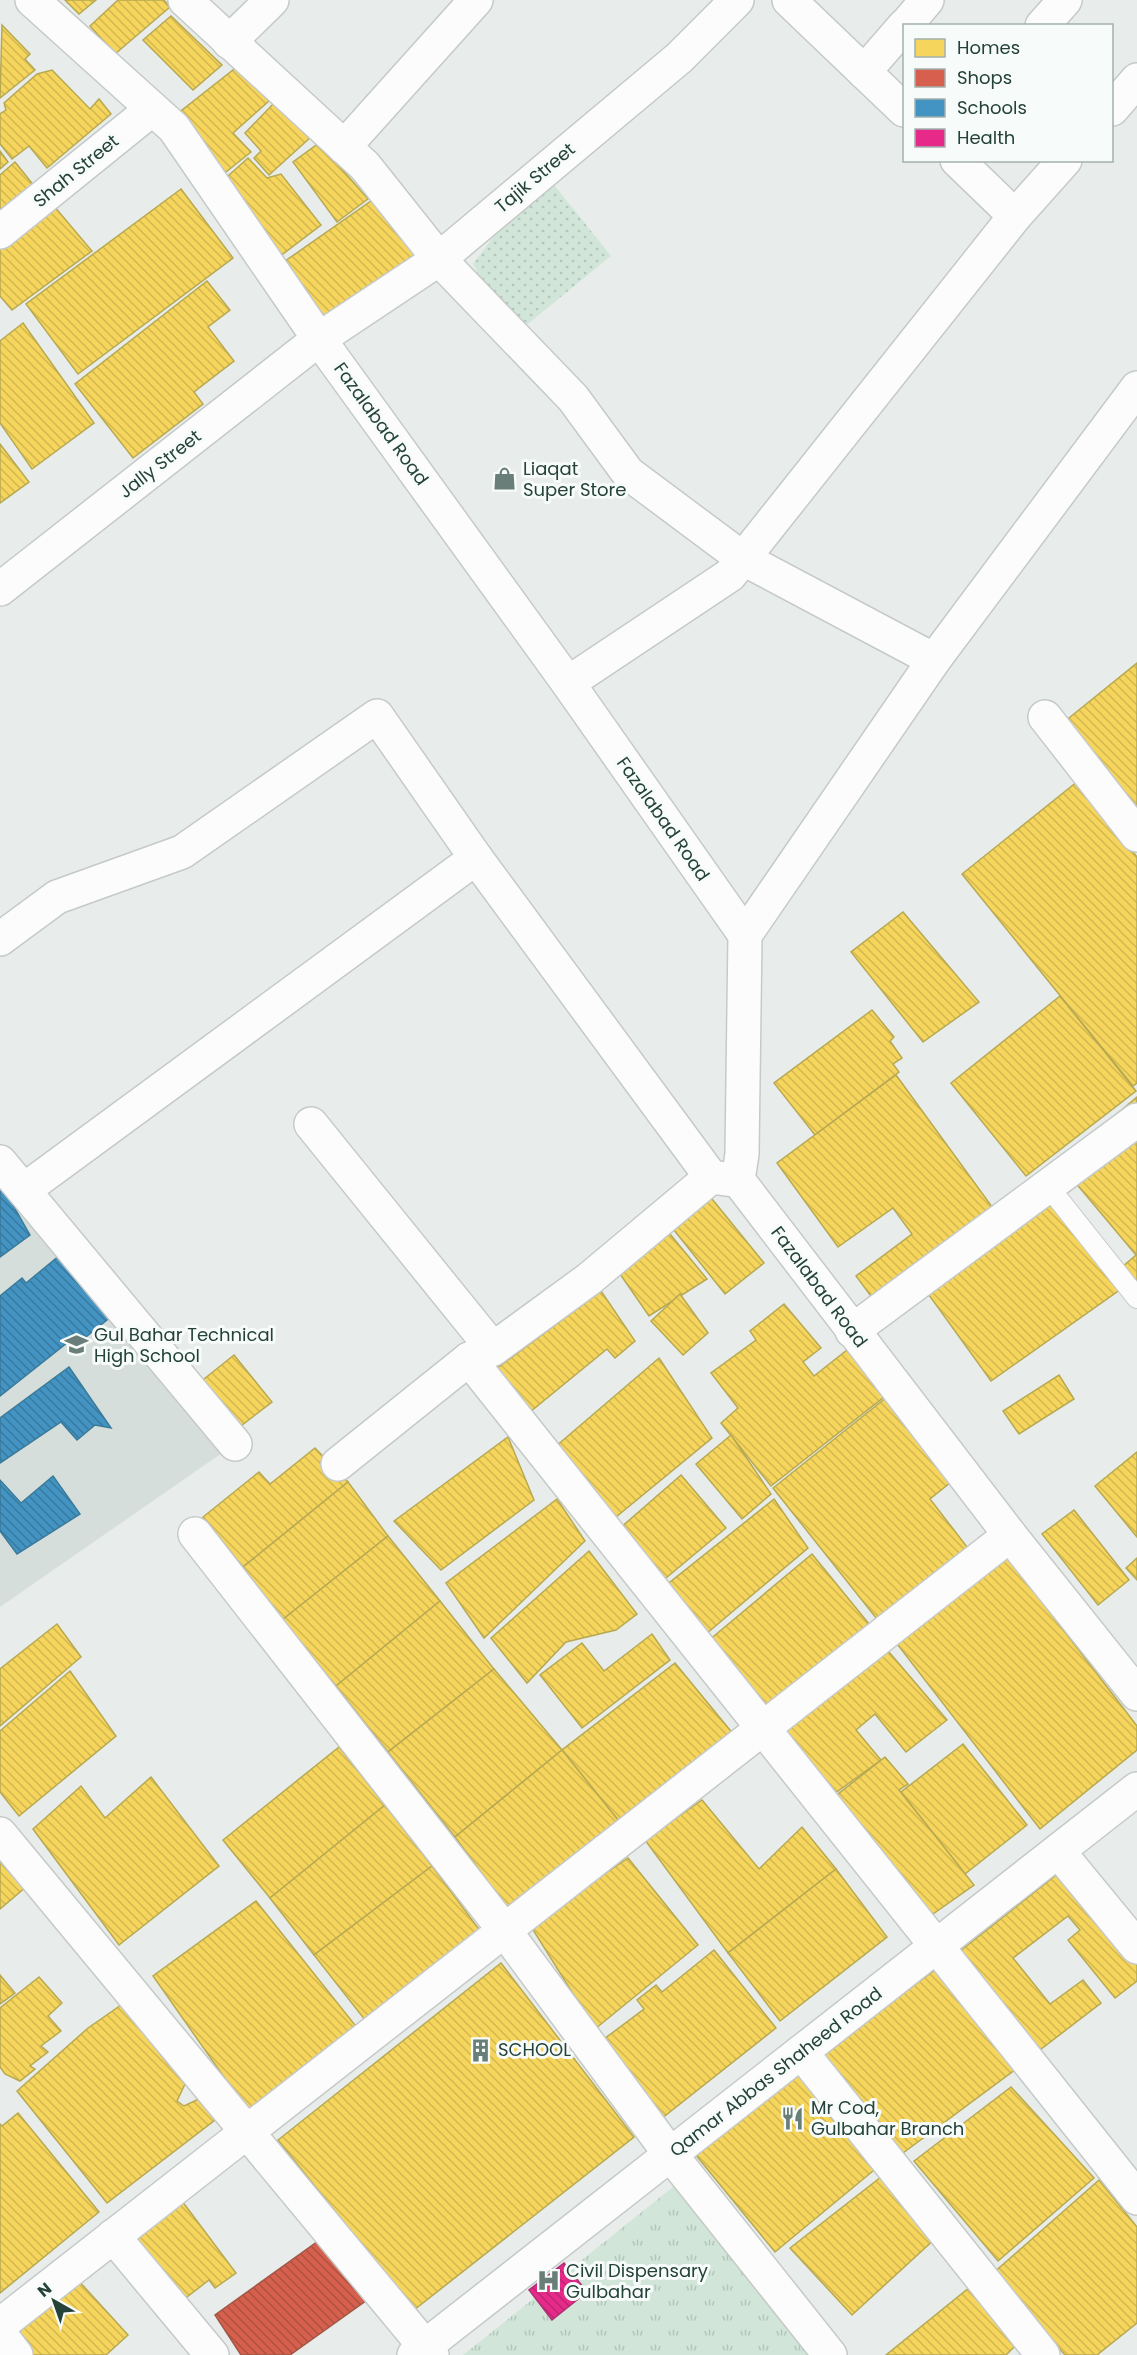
<svg xmlns="http://www.w3.org/2000/svg" width="1137" height="2355" viewBox="0 0 1137 2355" font-family="Poppins,sans-serif">
	<style>
		.built { fill: #d6dedb }
		.grass { fill: url(#grass-dots) }
		.park { fill: url(#park-tufts) }
		.homes { fill: url(#homes-back-hatch); stroke: #b7a952; stroke-width: 1.5 }
		.shops { fill: url(#shops-back-hatch); stroke: #a15747; stroke-width: 1.5 }
		.schools { fill: url(#schools-back-hatch); stroke: #3a7b9a; stroke-width: 1.5 }
		.health { fill: url(#health-back-hatch); stroke: #ac3072; stroke-width: 1.5 }
		.lines { fill: none; stroke-linecap: round; stroke-linejoin: round }
		.service-casing { stroke: #c5cac8; stroke-width: 22 }
		.minor-casing { stroke: #c5cac8; stroke-width: 36 }
		.tertiary-casing { stroke: #c5cac8; stroke-width: 36 }
		.service { stroke: #fcfcfc; stroke-width: 20 }
		.minor { stroke: #fcfcfc; stroke-width: 33 }
		.tertiary { stroke: #fcfcfc; stroke-width: 33 }
		.labels { text-anchor: middle; stroke-width: 6; stroke-linejoin: round; paint-order: stroke }
		.street-label { font-size: 18px; fill: #24423a; stroke: #f7fbf9 }
		.poi-label { font-size: 18px; fill: #24423a; stroke: #f7fbf9; text-anchor: start }
	</style>
	<defs>
		<pattern id="grass-dots" width="8" height="8" patternUnits="userSpaceOnUse" patternTransform="scale(1.5)"><rect width="8" height="8" fill="#d1e6d8"/><path d="M2 2h.1M6 6h.1" fill="none" stroke="#b3c6ba" stroke-width="1.8" stroke-linecap="round"/></pattern>
		<pattern id="park-tufts" width="24" height="20" patternUnits="userSpaceOnUse" patternTransform="scale(1.5)"><rect width="24" height="20" fill="#d1e6d8"/><path d="M3 7l-1-3M5 7V3M7 7l1-3M15 17l-1-3M17 17v-4M19 17l1-3" fill="none" stroke="#b3c6ba"/></pattern>
		<pattern id="homes-back-hatch" width="6" height="6" patternUnits="userSpaceOnUse" patternTransform="scale(1.5)"><rect width="6" height="6" fill="#f6d55c"/><path d="M-1 5l2 2M0 0l6 6M5-1l2 2" fill="none" stroke="#d3b851"/></pattern>
		<pattern id="shops-back-hatch" width="6" height="6" patternUnits="userSpaceOnUse" patternTransform="scale(1.5)"><rect width="6" height="6" fill="#d6604d"/><path d="M-1 5l2 2M0 0l6 6M5-1l2 2" fill="none" stroke="#ad5141"/></pattern>
		<pattern id="schools-back-hatch" width="6" height="6" patternUnits="userSpaceOnUse" patternTransform="scale(1.5)"><rect width="6" height="6" fill="#4393c3"/><path d="M-1 5l2 2M0 0l6 6M5-1l2 2" fill="none" stroke="#387a9f"/></pattern>
		<pattern id="health-back-hatch" width="6" height="6" patternUnits="userSpaceOnUse" patternTransform="scale(1.5)"><rect width="6" height="6" fill="#e7298a"/><path d="M-1 5l2 2M0 0l6 6M5-1l2 2" fill="none" stroke="#bb2572"/></pattern>
	</defs>
	<rect width="100%" height="100%" fill="#e8edeb"/>
	<polygon class="built" points="0,1152 235,1444 0,1607"/>
	<polygon class="grass" points="543,171 611,256 513,336 473,264"/>
	<polygon class="park" points="683,2179 821,2355 463,2355"/>
	<g class="homes">
		<polygon points="65,0 96,0 79,14"/>
		<polygon points="118,0 164,0 170,7 115,54 90,26"/>
		<polygon points="171,16 222,65 193,90 143,40"/>
		<polygon points="2,25 30,54 25,59 35,70 0,98"/>
		<polygon points="238,66 269,101 233,133 251,152 216,180 172,118"/>
		<polygon points="52,70 90,109 99,99 111,114 47,168 29,146 12,159 0,144 0,114 6,110 4,103 37,74"/>
		<polygon points="276,101 312,136 269,175 254,158 261,151 245,133"/>
		<polygon points="319,143 368,199 337,222 293,162"/>
		<polygon points="0,151 8,162 0,169"/>
		<polygon points="248,158 267,178 281,174 321,225 275,260 219,184"/>
		<polygon points="15,162 39,192 0,225 0,175"/>
		<polygon points="181,189 233,258 78,374 26,304"/>
		<polygon points="48,199 92,251 12,310 0,296 0,240"/>
		<polygon points="371,201 427,259 322,333 278,266"/>
		<polygon points="207,281 230,310 208,327 234,361 194,392 203,404 133,458 75,384"/>
		<polygon points="23,323 94,423 32,469 0,423 0,341"/>
		<polygon points="0,444 29,482 0,503"/>
		<polygon points="1137,663 1137,827 1059,726"/>
		<polygon points="1078,781 1137,857 1137,1083 1133,1086 962,874"/>
		<polygon points="903,912 979,1002 923,1042 851,952"/>
		<polygon points="1060,996 1136,1091 1026,1176 951,1083"/>
		<polygon points="872,1010 894,1037 890,1041 902,1058 893,1064 899,1072 815,1135 774,1083"/>
		<polygon points="896,1075 998,1215 876,1303 856,1276 912,1234 893,1208 838,1247 777,1163"/>
		<polygon points="1137,1097 1137,1284 1122,1267 1136,1255 1059,1163"/>
		<polygon points="1046,1193 1121,1289 991,1381 921,1284"/>
		<polygon points="708,1194 764,1263 725,1294 670,1225"/>
		<polygon points="665,1228 707,1279 649,1316 618,1271"/>
		<polygon points="601,1291 635,1341 615,1358 607,1349 530,1412 492,1372"/>
		<polygon points="680,1294 708,1333 683,1355 651,1321"/>
		<polygon points="784,1304 821,1348 803,1362 814,1376 847,1350 884,1397 771,1486 721,1423 738,1408 711,1373 756,1340 750,1331"/>
		<polygon points="234,1355 272,1402 237,1429 199,1383"/>
		<polygon points="659,1358 712,1438 616,1517 555,1447"/>
		<polygon points="1059,1375 1074,1399 1019,1434 1003,1411"/>
		<polygon points="887,1397 955,1479 930,1499 974,1556 884,1628 773,1488"/>
		<polygon points="731,1435 771,1494 742,1519 696,1464"/>
		<polygon points="508,1437 534,1500 441,1570 394,1521"/>
		<polygon points="315,1448 348,1482 243,1567 203,1517 259,1472 270,1484"/>
		<polygon points="1137,1452 1137,1537 1095,1486"/>
		<polygon points="681,1475 726,1528 660,1583 619,1529"/>
		<polygon points="348,1482 388,1536 282,1620 243,1567"/>
		<polygon points="557,1499 585,1541 484,1638 446,1583"/>
		<polygon points="774,1499 808,1548 706,1634 669,1583"/>
		<polygon points="1074,1510 1129,1580 1098,1605 1042,1534"/>
		<polygon points="388,1536 440,1601 336,1686 282,1620"/>
		<polygon points="589,1551 637,1614 616,1630 566,1642 527,1683 491,1638"/>
		<polygon points="812,1554 869,1624 764,1709 708,1641"/>
		<polygon points="1005,1554 1137,1726 1137,1750 1040,1829 894,1640"/>
		<polygon points="1137,1558 1137,1580 1126,1568"/>
		<polygon points="440,1601 494,1669 388,1752 336,1686"/>
		<polygon points="57,1624 81,1657 0,1726 0,1669"/>
		<polygon points="652,1634 670,1660 582,1728 540,1675 582,1643 604,1671"/>
		<polygon points="883,1645 947,1720 906,1752 875,1714 856,1730 881,1760 834,1794 780,1722"/>
		<polygon points="675,1663 734,1735 622,1825 562,1750"/>
		<polygon points="494,1669 562,1750 455,1837 388,1752"/>
		<polygon points="70,1671 116,1736 19,1816 0,1792 0,1731"/>
		<polygon points="963,1744 1027,1825 965,1874 901,1792"/>
		<polygon points="339,1747 385,1805 270,1898 223,1840"/>
		<polygon points="562,1750 622,1825 511,1913 455,1837"/>
		<polygon points="885,1757 908,1784 899,1790 974,1885 923,1921 833,1798"/>
		<polygon points="151,1777 219,1866 119,1945 33,1829 81,1786 105,1818"/>
		<polygon points="702,1800 759,1869 802,1827 836,1869 728,1953 645,1840"/>
		<polygon points="385,1805 432,1866 314,1955 270,1898"/>
		<polygon points="0,1857 26,1887 0,1909"/>
		<polygon points="628,1858 698,1945 595,2029 530,1925"/>
		<polygon points="432,1866 484,1936 369,2025 314,1955"/>
		<polygon points="1065,1868 1137,1954 1137,1981 1115,1998 1068,1940 1080,1930 1068,1916 1013,1958 1050,2004 1083,1980 1101,2003 1036,2053 955,1955"/>
		<polygon points="836,1869 887,1937 780,2021 728,1953"/>
		<polygon points="256,1901 359,2030 250,2114 153,1976"/>
		<polygon points="714,1950 776,2028 661,2119 604,2039 644,2009 637,2000 656,1985 662,1992"/>
		<polygon points="501,1963 634,2137 414,2310 278,2140"/>
		<polygon points="935,1970 1016,2069 903,2153 822,2053"/>
		<polygon points="0,1975 15,1993 0,2004"/>
		<polygon points="39,1977 62,2003 48,2016 61,2031 41,2046 48,2052 30,2066 35,2069 20,2081 5,2074 0,2067 0,2008"/>
		<polygon points="124,2003 167,2063 186,2082 177,2101 184,2106 201,2098 215,2120 107,2203 17,2091 88,2028"/>
		<polygon points="802,2068 879,2166 775,2252 695,2154"/>
		<polygon points="1011,2087 1094,2178 998,2261 914,2161"/>
		<polygon points="18,2113 99,2212 0,2293 0,2124 2,2126"/>
		<polygon points="881,2177 937,2237 852,2315 790,2248"/>
		<polygon points="1099,2180 1137,2227 1137,2323 1097,2355 1065,2355 992,2274"/>
		<polygon points="179,2197 236,2273 215,2288 209,2280 183,2300 132,2233"/>
		<polygon points="77,2279 128,2335 106,2355 34,2355 16,2335"/>
		<polygon points="970,2287 1015,2346 1006,2355 886,2355"/>
	</g>
	<polygon class="shops" points="321,2239 367,2300 290,2355 241,2355 215,2315"/>
	<g class="schools">
		<polygon points="0,1176 10,1189 13,1205 30,1235 0,1257"/>
		<polygon points="71,1246 122,1308 76,1345 72,1339 0,1396 0,1296 22,1278 26,1283"/>
		<polygon points="69,1367 111,1428 95,1425 77,1440 61,1422 0,1463 0,1418"/>
		<polygon points="53,1476 80,1514 17,1554 0,1531 0,1480 21,1503"/>
	</g>
	<polygon class="health" points="564,2263 587,2292 552,2320 529,2290"/>
	<g class="lines">
		<defs>
			<polyline id="service" points="1048,1186 1137,1298"/>
			<g id="minor">
				<polyline points="32,0 174,128 319,339 568,683 745,935 742,1154 738,1180 1010,1535 1137,1694"/>
				<polyline points="185,0 365,166 439,259 573,398 628,473 742,558 934,660"/>
				<polyline points="789,0 904,110"/>
				<polyline points="905,26 927,0"/>
				<polyline points="1042,26 1065,0"/>
				<polyline points="229,42 272,0"/>
				<polyline points="864,72 904,26"/>
				<polyline points="1112,109 1137,80"/>
				<polyline points="344,147 476,0"/>
				<polyline points="1015,216 1065,160"/>
				<polyline points="0,232 151,110"/>
				<polyline points="0,589 319,339 439,259 679,58 737,0"/>
				<polyline points="568,683 730,575 1015,216 957,160"/>
				<polyline points="1045,717 1137,835"/>
				<polyline points="745,935 934,660 1137,388"/>
				<polyline points="0,939 57,897 182,852 377,716 476,858 711,1177"/>
				<polyline points="311,1124 493,1349"/>
				<polyline points="0,1162 235,1444"/>
				<polyline points="24,1190 476,858"/>
				<polyline points="852,1331 1137,1120"/>
				<polyline points="469,1359 1137,2198"/>
				<polyline points="338,1464 469,1359 493,1349 589,1279 711,1177 733,1180"/>
				<polyline points="195,1534 505,1931 670,2154 830,2355"/>
				<polyline points="0,1834 432,2355"/>
				<polyline points="1058,1851 1137,1947"/>
				<polyline points="801,2052 1043,2355"/>
				<polyline points="113,2236 212,2355"/>
				<polyline points="0,2325 1010,1535"/>
				<polyline points="0,2334 16,2355"/>
			</g>
			<polyline id="tertiary" points="414,2355 1137,1789"/>
		</defs>
		<use href="#service" class="service-casing"/>
		<use href="#minor" class="minor-casing"/>
		<use href="#tertiary" class="tertiary-casing"/>
		<use href="#service" class="service"/>
		<use href="#minor" class="minor"/>
		<use href="#tertiary" class="tertiary"/>
	</g>
	<defs>
		<symbol id="shop-bare" viewBox="-9 -9 18 18"><path d="M-5-2.5h2.3a2.7 3.5 0 0 1 5.4 0H5L5.5 6h-11ZM-1.5-2.5h3a1.5 2.3 0 0 0-3 0Z" fill="#697e78" stroke="#f7fbf9" stroke-width="2.5" paint-order="stroke"/></symbol>
		<symbol id="school-bare" viewBox="-9 -9 18 18"><path d="M0-5L7-2L0 1L-7-2ZM-4 1L0 2.5L4 1V4Q0 6-4 4Z" fill="#697e78" stroke="#f7fbf9" stroke-width="2.5" paint-order="stroke"/></symbol>
		<symbol id="building-bare" viewBox="-9 -9 18 18"><path d="M-4-6H4V6H1V3H-1V6H-4ZM-2.5-4.3h1.7v1.8h-1.7ZM.8-4.3h1.7v1.8H.8ZM-2.5-1h1.7V.8h-1.7ZM.8-1h1.7V.8H.8Z" fill="#697e78" stroke="#f7fbf9" stroke-width="2.5" paint-order="stroke"/></symbol>
		<symbol id="restaurant-bare" viewBox="-9 -9 18 18"><path d="M-5-6h1v4h1v-4h1v4h1v-4h1v5L-1.5 .5V6h-2V.5L-5-1ZM5-6V6H3V1.5H1.5Q1.5-4 5-6Z" fill="#697e78" stroke="#f7fbf9" stroke-width="2.5" paint-order="stroke"/></symbol>
		<symbol id="hospital-bare" viewBox="-9 -9 18 18"><path d="M-5-5h3v3.5h4V-5h3V5h-3V1.5h-4V5h-3Z" fill="#697e78" stroke="#f7fbf9" stroke-width="2.5" paint-order="stroke"/></symbol>
	</defs>
	<g fill-rule="evenodd">
		<use href="#shop-bare" x="488" y="462" width="33" height="33"/>
		<use href="#school-bare" x="60" y="1328" width="33" height="33"/>
		<use href="#building-bare" x="464" y="2034" width="33" height="33"/>
		<use href="#restaurant-bare" x="776" y="2102" width="33" height="33"/>
		<use href="#hospital-bare" x="532" y="2264" width="33" height="33"/>
	</g>
	<g class="labels">
		<g class="street-label">
			<text transform="translate(76 171) rotate(-39)" y="6">Shah Street</text>
			<text transform="translate(535 178) rotate(-40)" y="6">Tajik Street</text>
			<text transform="translate(381 424) rotate(54)" y="6">Fazalabad Road</text>
			<text transform="translate(160 464) rotate(-38)" y="6">Jally Street</text>
			<text transform="translate(663 819) rotate(55)" y="6">Fazalabad Road</text>
			<text transform="translate(819 1287) rotate(53)" y="6">Fazalabad Road</text>
			<text transform="translate(776 2072) rotate(-38)" y="6">Qamar Abbas Shaheed Road</text>
		</g>
		<g class="poi-label">
			<text x="523" y="475">Liaqat<tspan x="523" dy="21">Super Store</tspan></text>
			<text x="94" y="1341">Gul Bahar Technical<tspan x="94" dy="21">High School</tspan></text>
			<text x="498" y="2056">SCHOOL</text>
			<text x="811" y="2114">Mr Cod,<tspan x="811" dy="21">Gulbahar Branch</tspan></text>
			<text x="566" y="2277">Civil Dispensary<tspan x="566" dy="21">Gulbahar</tspan></text>
		</g>
	</g>
	<rect x="903" y="24" width="210" height="138" fill="#f7fbf9" stroke="#a3b1ad" stroke-width="1.5"/>
	<rect x="915" y="39" width="30" height="18" fill="#f6d55c" stroke="#a3b1ad" stroke-width="1.5"/>
	<text x="957" y="54" font-size="18" fill="#24423a">Homes</text>
	<rect x="915" y="69" width="30" height="18" fill="#d6604d" stroke="#a3b1ad" stroke-width="1.5"/>
	<text x="957" y="84" font-size="18" fill="#24423a">Shops</text>
	<rect x="915" y="99" width="30" height="18" fill="#4393c3" stroke="#a3b1ad" stroke-width="1.5"/>
	<text x="957" y="114" font-size="18" fill="#24423a">Schools</text>
	<rect x="915" y="129" width="30" height="18" fill="#e7298a" stroke="#a3b1ad" stroke-width="1.5"/>
	<text x="957" y="144" font-size="18" fill="#24423a">Health</text>
	<g transform="translate(54 2301) rotate(320)" stroke="#f7fbf9" stroke-width="4.5" paint-order="stroke">
	<path d="M0-4.5L10 22L0 15L-10 22Z" fill="#24423a"/>
	<text y="-9" font-size="16" font-weight="bold" text-anchor="middle" fill="#24423a">N</text>
	</g>
</svg>
